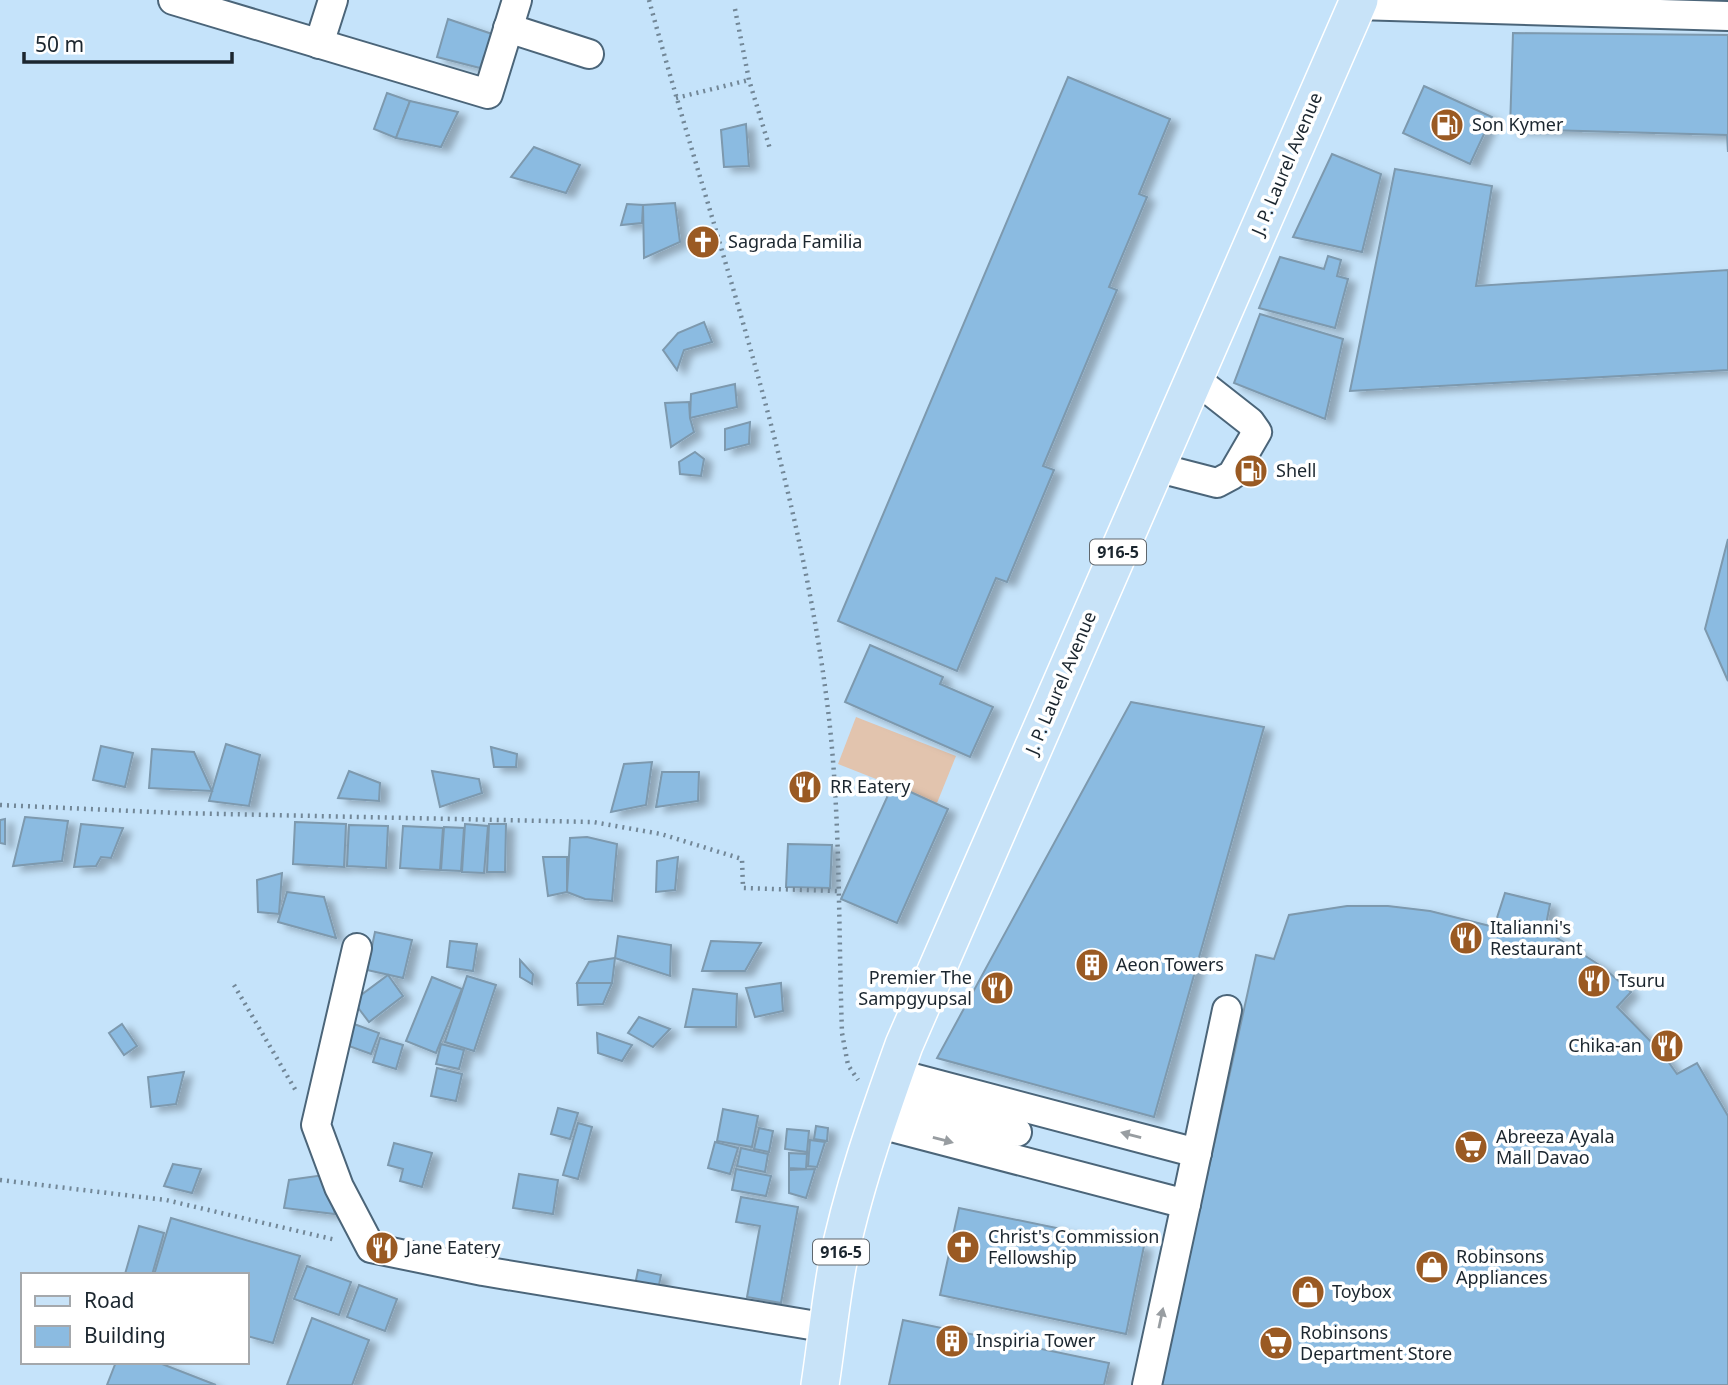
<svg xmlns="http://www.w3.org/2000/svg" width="1728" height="1385" viewBox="0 0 1728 1385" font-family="'Noto Sans',sans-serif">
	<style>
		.green { fill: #e2c4ae }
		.building { fill: #8bbbe1; stroke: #7d99ae; stroke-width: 2; filter: url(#shadow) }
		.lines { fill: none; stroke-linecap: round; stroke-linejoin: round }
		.minor-casing { stroke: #4b6579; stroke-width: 32 }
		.major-casing { stroke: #fff; stroke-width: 40 }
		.path { stroke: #728797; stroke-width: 4.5; stroke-dasharray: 2 5; stroke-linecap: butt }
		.minor { stroke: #fff; stroke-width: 28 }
		.major { stroke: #c8e3f8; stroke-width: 37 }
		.oneway { fill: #989da1 }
		.labels { text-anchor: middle; stroke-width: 7; stroke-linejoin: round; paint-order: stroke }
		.shield { fill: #fff; stroke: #5f676d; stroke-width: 2 }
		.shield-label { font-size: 16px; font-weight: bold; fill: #1b262f }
		.poi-label { font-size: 18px; fill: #1b262f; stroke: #fff; text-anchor: start }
		.street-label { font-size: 18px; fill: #1b262f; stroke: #fff }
	</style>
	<defs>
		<filter id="shadow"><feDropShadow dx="8" dy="4.5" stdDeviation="3.5" flood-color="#0004"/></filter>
	</defs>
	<rect width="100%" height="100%" fill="#c5e3fa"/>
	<polygon class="green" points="856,717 956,756 937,803 838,764"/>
	<g class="building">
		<polygon points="448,19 498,36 492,58 484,56 480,68 437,57"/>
		<polygon points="1513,33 1728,35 1728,152 1727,135 1510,129"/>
		<polygon points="1068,77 1170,119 1139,194 1147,197 1109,287 1117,290 1043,466 1054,470 1007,582 996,578 957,671 838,621"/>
		<polygon points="1424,86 1492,117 1470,164 1403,133"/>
		<polygon points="387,93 410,101 396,138 374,129"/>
		<polygon points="410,101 458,112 441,147 396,138"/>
		<polygon points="746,124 749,166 724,167 721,130"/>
		<polygon points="534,147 580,165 566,193 511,177"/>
		<polygon points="1332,154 1381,174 1362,252 1293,237"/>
		<polygon points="1395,169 1492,186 1476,286 1728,270 1728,370 1350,391"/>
		<polygon points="675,203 680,242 644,258 643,205"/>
		<polygon points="627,204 643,205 642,223 621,225"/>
		<polygon points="1328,256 1341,260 1337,276 1348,279 1335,328 1259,308 1280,257 1324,269"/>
		<polygon points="1260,314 1343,339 1325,419 1234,383"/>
		<polygon points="704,322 712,342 684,350 677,370 663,350 678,333"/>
		<polygon points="735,384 737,407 690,418 691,394"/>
		<polygon points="689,402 690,418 694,432 671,447 665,403"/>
		<polygon points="750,422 749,444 725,450 725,429"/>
		<polygon points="695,452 704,459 701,476 680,474 679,462"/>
		<polygon points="1728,539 1728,681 1705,629"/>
		<polygon points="870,645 943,677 940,684 993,707 970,757 845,702"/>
		<polygon points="1131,702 1264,727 1154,1117 937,1058"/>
		<polygon points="226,744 260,755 249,806 209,801"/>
		<polygon points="101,746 133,753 125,787 93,780"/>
		<polygon points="491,747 517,754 516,767 494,767"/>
		<polygon points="152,749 194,752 212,791 149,788"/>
		<polygon points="652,762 646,805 611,812 624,764"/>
		<polygon points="349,771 380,783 379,801 338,798"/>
		<polygon points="432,771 479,779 482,793 440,807"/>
		<polygon points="662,772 699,772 698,801 656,807"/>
		<polygon points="893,784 948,809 897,923 841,899"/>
		<polygon points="25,817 68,821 62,861 13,866"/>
		<polygon points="5,819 5,844 0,843 0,820"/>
		<polygon points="295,822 346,824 344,867 293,864"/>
		<polygon points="81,824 123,828 111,858 101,857 96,866 74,867"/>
		<polygon points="465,824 488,826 484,873 462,872"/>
		<polygon points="489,824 506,824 505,872 487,872"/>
		<polygon points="349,825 388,826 386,868 347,866"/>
		<polygon points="403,826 443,828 440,870 400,868"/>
		<polygon points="444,827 464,828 461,871 441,870"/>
		<polygon points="587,837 617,844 612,901 585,899 567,892 570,838"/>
		<polygon points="788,844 832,845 830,888 786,887"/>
		<polygon points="543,857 567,857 567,892 548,896"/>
		<polygon points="678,857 675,890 656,892 657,861"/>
		<polygon points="282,873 279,914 258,912 257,880"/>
		<polygon points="287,892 324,897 336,938 278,922"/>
		<polygon points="1505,893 1550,904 1545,930 1604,968 1631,992 1617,1007 1662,1053 1677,1074 1697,1063 1728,1116 1728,1385 1155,1385 1199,1179 1206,1181 1256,955 1274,959 1289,915 1347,906 1388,906 1430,911 1494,927"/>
		<polygon points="375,932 412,940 403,978 367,970"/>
		<polygon points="618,936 671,945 670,976 615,958"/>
		<polygon points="450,941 477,944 473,971 447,967"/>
		<polygon points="711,941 761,943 745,971 702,971"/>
		<polygon points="615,958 612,983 577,983 589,962"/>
		<polygon points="520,960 533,974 532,984 520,977"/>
		<polygon points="388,975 403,996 369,1022 353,1001"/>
		<polygon points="467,976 496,985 474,1051 445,1042"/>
		<polygon points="432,977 462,989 436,1053 406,1041"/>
		<polygon points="577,983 612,983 603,1004 578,1005"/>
		<polygon points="781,983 783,1011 755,1017 746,988"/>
		<polygon points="693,989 737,994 736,1027 685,1027"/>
		<polygon points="639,1017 670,1029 653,1047 628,1033"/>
		<polygon points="122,1024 137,1046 124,1055 109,1033"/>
		<polygon points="354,1024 379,1033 371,1054 346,1045"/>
		<polygon points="597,1033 632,1045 622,1061 598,1053"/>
		<polygon points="380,1038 403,1045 396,1069 373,1062"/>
		<polygon points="441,1044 464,1050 459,1069 436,1064"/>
		<polygon points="437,1068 462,1074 456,1101 431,1096"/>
		<polygon points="184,1072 176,1104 151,1107 148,1077"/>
		<polygon points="558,1108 578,1113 570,1139 551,1134"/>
		<polygon points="723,1109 758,1116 752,1147 717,1141"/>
		<polygon points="578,1123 592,1127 578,1179 563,1175"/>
		<polygon points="816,1126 828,1128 827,1141 814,1139"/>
		<polygon points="759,1128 773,1131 769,1152 754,1149"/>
		<polygon points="787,1129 809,1131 807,1152 785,1149"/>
		<polygon points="810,1140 825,1142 817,1167 808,1166"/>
		<polygon points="715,1142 738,1148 730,1174 708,1168"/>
		<polygon points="394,1143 432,1153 422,1187 400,1181 403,1169 388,1165"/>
		<polygon points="741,1148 768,1154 765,1172 737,1166"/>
		<polygon points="789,1153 807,1154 806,1169 789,1168"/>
		<polygon points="173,1164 201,1169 192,1193 164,1186"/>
		<polygon points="736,1169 771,1176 766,1196 732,1190"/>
		<polygon points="815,1169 806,1198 789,1193 789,1170"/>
		<polygon points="519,1174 558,1180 553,1214 513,1208"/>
		<polygon points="324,1175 335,1214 284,1208 289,1180"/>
		<polygon points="741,1197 798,1207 781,1303 747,1297 760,1226 736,1222"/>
		<polygon points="959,1208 1144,1246 1126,1334 940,1295"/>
		<polygon points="171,1218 300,1256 273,1343 247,1336 247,1275 154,1275"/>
		<polygon points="139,1226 164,1233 152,1275 125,1274"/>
		<polygon points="307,1266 351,1282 339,1315 294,1299"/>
		<polygon points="638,1270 661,1275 657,1295 634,1290"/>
		<polygon points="359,1285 397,1299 385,1331 347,1317"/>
		<polygon points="312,1318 369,1340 352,1385 287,1385"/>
		<polygon points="903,1320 1109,1363 1104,1385 889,1385"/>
		<polygon points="116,1362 157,1362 216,1385 107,1385"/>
	</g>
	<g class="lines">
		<defs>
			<g id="minor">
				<polyline points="173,0 488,94 517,0"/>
				<polyline points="1356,5 1728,16"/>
				<polyline points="508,28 589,54"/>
				<polyline points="319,44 333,0"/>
				<polyline points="1155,467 1217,483 1232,475 1257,432 1250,422 1194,378"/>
				<polyline points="357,948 316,1125 339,1187 371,1248 483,1271 829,1328"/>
				<polyline points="894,1073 1197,1153"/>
				<polyline points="885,1098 1017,1132"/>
				<polyline points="876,1123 1186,1204 1227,1010"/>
				<polyline points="1147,1385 1186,1204"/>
			</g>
			<path id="major" d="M 820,1385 C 826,1346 830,1306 837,1267 C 852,1191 878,1118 904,1045 L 1359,0"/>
		</defs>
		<use href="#minor" class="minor-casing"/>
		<use href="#major" class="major-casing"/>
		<g class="path">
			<path d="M 649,0 C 711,228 795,459 826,694 C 841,805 838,921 842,1033 L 848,1065 L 858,1080"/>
			<polyline points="735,9 749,80 770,149"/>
			<polyline points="676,98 749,80"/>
			<polyline points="0,805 177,813 593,822 661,834 742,859 743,888 837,891"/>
			<polyline points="234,985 296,1091"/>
			<polyline points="0,1180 166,1200 336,1240"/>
		</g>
		<use href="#minor" class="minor"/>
		<use href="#major" class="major"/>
	</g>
	<defs><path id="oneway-solid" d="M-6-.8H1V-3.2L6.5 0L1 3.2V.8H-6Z" transform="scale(1.75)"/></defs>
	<g class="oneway">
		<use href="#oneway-solid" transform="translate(1131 1135) rotate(-165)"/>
		<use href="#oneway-solid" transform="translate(943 1140) rotate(15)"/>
		<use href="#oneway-solid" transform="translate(1161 1318) rotate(-78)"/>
	</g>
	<defs>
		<symbol id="fuel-disc" viewBox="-11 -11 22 22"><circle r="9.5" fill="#9a5a23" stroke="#fff"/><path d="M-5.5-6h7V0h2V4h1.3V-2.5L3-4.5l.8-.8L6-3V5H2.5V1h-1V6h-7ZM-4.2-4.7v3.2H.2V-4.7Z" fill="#fff"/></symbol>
		<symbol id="church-disc" viewBox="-11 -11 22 22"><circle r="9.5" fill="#9a5a23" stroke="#fff"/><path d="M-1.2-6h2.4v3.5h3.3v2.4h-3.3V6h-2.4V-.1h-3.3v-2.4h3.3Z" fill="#fff"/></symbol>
		<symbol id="restaurant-disc" viewBox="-11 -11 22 22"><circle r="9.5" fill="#9a5a23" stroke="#fff"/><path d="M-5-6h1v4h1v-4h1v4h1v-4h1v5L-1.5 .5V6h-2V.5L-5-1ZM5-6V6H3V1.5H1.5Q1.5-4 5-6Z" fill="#fff"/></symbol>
		<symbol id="building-disc" viewBox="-11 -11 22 22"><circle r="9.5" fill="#9a5a23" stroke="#fff"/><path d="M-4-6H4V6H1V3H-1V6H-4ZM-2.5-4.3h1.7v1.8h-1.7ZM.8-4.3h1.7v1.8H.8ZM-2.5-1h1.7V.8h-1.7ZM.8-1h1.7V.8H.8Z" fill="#fff"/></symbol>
		<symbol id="supermarket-disc" viewBox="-11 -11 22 22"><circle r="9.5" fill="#9a5a23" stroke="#fff"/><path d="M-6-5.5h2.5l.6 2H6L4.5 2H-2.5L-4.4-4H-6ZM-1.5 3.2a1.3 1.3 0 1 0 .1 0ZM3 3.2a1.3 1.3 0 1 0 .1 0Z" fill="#fff"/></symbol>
		<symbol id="shop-disc" viewBox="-11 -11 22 22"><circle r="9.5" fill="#9a5a23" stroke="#fff"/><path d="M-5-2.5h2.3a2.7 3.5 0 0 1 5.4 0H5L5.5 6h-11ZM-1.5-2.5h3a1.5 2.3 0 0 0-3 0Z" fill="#fff"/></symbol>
	</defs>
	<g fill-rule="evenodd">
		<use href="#fuel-disc" x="1428" y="106" width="38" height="38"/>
		<use href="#church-disc" x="684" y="223" width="38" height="38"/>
		<use href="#fuel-disc" x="1232" y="452" width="38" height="38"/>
		<use href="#restaurant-disc" x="786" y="768" width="38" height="38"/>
		<use href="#restaurant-disc" x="1447" y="919" width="38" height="38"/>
		<use href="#building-disc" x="1073" y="946" width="38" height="38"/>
		<use href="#restaurant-disc" x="1575" y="962" width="38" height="38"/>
		<use href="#restaurant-disc" x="978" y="969" width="38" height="38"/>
		<use href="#restaurant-disc" x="1648" y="1027" width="38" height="38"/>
		<use href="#supermarket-disc" x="1452" y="1128" width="38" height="38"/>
		<use href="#church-disc" x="944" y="1228" width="38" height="38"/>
		<use href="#restaurant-disc" x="363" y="1229" width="38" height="38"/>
		<use href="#shop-disc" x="1413" y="1248" width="38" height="38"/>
		<use href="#shop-disc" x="1289" y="1273" width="38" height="38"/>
		<use href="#building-disc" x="933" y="1322" width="38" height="38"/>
		<use href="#supermarket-disc" x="1257" y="1324" width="38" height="38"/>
	</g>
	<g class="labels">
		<g class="shield">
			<rect x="1090" y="539.5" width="56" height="25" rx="5"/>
			<rect x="813" y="1239.5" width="56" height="25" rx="5"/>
		</g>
		<g class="shield-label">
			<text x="1118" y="558">916-5</text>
			<text x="841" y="1258">916-5</text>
		</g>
		<g class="poi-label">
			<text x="1472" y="131">Son Kymer</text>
			<text x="728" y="248">Sagrada Familia</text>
			<text x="1276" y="477">Shell</text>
			<text x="830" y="793">RR Eatery</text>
			<text x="1490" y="934">Italianni's<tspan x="1490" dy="21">Restaurant</tspan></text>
			<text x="1116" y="971">Aeon Towers</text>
			<text x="972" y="984" text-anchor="end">Premier The<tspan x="972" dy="21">Sampgyupsal</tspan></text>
			<text x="1618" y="987">Tsuru</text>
			<text x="1642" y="1052" text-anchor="end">Chika-an</text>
			<text x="1496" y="1143">Abreeza Ayala<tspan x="1496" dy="21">Mall Davao</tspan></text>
			<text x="988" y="1243">Christ's Commission<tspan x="988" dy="21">Fellowship</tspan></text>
			<text x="406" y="1254">Jane Eatery</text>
			<text x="1456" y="1263">Robinsons<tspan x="1456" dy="21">Appliances</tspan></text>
			<text x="1332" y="1298">Toybox</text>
			<text x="1300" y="1339">Robinsons<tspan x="1300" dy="21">Department Store</tspan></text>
			<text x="976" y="1347">Inspiria Tower</text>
		</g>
		<g class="street-label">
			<text transform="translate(1287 164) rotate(-67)" y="6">J. P. Laurel Avenue</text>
			<text transform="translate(1061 683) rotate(-67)" y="6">J. P. Laurel Avenue</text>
		</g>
	</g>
	<rect x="21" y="1273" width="228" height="91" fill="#ffffff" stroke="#a4a8ac" stroke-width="2"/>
	<rect x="35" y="1296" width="35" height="10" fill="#c8e3f8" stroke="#a4a8ac" stroke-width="2"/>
	<text x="84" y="1308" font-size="21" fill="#1b262f">Road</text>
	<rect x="35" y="1326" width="35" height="21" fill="#8bbbe1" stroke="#a4a8ac" stroke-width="2"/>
	<text x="84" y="1343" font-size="21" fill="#1b262f">Building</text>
	<path d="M24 52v10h208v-10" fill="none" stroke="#1b262f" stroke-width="3.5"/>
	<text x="35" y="52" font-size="21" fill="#1b262f" stroke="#ffffff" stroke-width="5" paint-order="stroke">50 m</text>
</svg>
